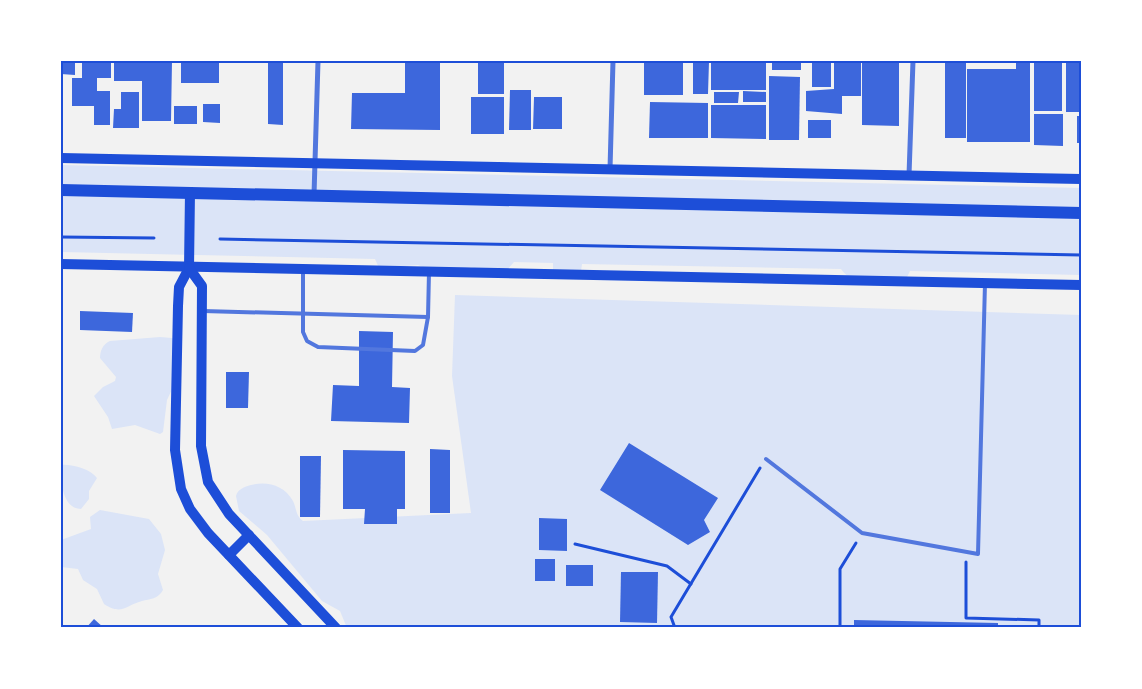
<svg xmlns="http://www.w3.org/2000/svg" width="1142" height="689" viewBox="0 0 1142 689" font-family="Jost,sans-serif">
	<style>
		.green { fill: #dbe4f7 }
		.building { fill: #3d67dc }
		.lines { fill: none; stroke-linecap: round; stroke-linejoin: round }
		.path { stroke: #1d4ed8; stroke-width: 3 }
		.service { stroke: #5277de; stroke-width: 4 }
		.minor { stroke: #5277de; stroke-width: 5 }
		.secondary { stroke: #1d4ed8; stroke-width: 10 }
		.primary { stroke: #1d4ed8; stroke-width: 12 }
		.neatline { fill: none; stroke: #1d4ed8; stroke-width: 2 }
	</style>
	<rect width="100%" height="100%" fill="#f2f2f2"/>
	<g class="green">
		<path d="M 61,165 L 1081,188 L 1081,275 L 910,271 L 907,277 C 887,279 854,289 841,269 L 582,264 L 581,271 L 553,272 L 553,263 L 514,262 L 507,270 L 487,272 L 471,267 L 438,273 L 418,265 L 379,268 L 375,259 L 61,252 Z"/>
		<path d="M 455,295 L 1081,315 L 1081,628 L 347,628 L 340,611 L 322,601 L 267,535 L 239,511 L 236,496 C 238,489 244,487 251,485 C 267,481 284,485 293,501 C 297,509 295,515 303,521 L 471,513 L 452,376 Z"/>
		<path d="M 160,337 L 172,338 L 175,340 L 176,381 L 167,400 L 163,432 L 160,434 L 135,425 L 112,429 L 108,417 L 94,396 L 103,387 L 115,381 L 116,377 L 100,358 C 100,351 103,344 110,341 Z"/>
		<path d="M 61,465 C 72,464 90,469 97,478 L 89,491 L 89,499 L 81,509 C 61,508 61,479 61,465 Z"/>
		<path d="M 100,510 L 149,519 L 161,534 L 165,550 L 158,574 L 163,590 C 158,599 150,599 142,601 C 126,605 122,616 104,604 L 97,589 L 83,580 L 78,569 L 61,567 L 61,540 L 91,529 L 90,517 Z"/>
	</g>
	<g class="building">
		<polygon points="61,61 75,61 75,75 61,74"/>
		<polygon points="114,61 172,61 171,121 142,121 142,81 114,81"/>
		<polygon points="268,61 283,61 283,125 268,124"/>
		<polygon points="405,61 440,61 440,130 351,129 352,93 405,93"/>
		<rect x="478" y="61" width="26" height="33"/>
		<rect x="644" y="61" width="39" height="34"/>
		<polygon points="693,61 709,61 708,94 693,94"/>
		<rect x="711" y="61" width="55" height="29"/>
		<rect x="772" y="61" width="29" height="9"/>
		<rect x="812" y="61" width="19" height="26"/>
		<polygon points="834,61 861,61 861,96 842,96 842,114 806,111 806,91 834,89"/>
		<polygon points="862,61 899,61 899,126 862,125"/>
		<rect x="945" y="61" width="21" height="77"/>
		<polygon points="1016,61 1030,61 1030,142 967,142 967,69 1016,69"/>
		<rect x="1034" y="61" width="28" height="50"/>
		<rect x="1066" y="61" width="15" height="51"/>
		<polygon points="82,62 111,62 111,78 97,78 97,91 110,91 110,125 94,125 94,106 72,106 72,78 82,78"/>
		<rect x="181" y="63" width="38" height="20"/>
		<polygon points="769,76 800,77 799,140 769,140"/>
		<polygon points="510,90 531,90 531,130 509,130"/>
		<polygon points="743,91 766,92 766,102 743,102"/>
		<polygon points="121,92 139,92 139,128 113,128 114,109 121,109"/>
		<polygon points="714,92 739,92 738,103 714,103"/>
		<rect x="471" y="97" width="33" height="37"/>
		<polygon points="534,97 562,97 562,129 533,129"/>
		<polygon points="650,102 708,103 708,138 649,138"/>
		<polygon points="203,104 220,104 220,123 203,122"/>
		<polygon points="711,105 766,105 766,139 711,138"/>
		<rect x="174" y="106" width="23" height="18"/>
		<polygon points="1034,114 1063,114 1063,146 1034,145"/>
		<rect x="1077" y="116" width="4" height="27"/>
		<rect x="808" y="120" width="23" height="18"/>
		<polygon points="80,311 133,313 132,332 80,330"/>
		<polygon points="359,331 393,332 392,387 410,388 409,423 331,421 333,385 359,386"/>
		<polygon points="226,372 249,372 248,408 226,408"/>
		<polygon points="629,443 718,498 704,520 710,532 688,545 600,490"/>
		<polygon points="430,449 450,450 450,513 430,513"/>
		<polygon points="343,450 405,451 405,509 397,509 397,524 364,524 365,509 343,509"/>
		<polygon points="300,456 321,456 320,517 300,517"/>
		<polygon points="539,518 567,519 567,551 539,550"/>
		<rect x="535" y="559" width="20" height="22"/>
		<rect x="566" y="565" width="27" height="21"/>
		<polygon points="621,572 658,572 657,623 620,622"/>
		<polygon points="94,619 104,628 86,628"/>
		<polygon points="854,620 998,623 998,628 854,628"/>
	</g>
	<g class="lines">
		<g class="path">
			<polyline points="61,237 154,238"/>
			<polyline points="220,239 1081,255"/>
			<polyline points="575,544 667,566 691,584"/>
			<polyline points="966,562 966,618 1039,620 1039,628"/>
			<polyline points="675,628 671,617 760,468"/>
			<polyline points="840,628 840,569 856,543"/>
		</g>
		<g class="service">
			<polyline points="303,270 303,332 307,341 318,347 415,351 423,345 428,317 429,272"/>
			<polyline points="203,311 428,317"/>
			<polyline points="766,459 862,533 978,554 985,283"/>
		</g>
		<g class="minor">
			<polyline points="610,169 613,61"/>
			<polyline points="909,175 913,61"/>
			<polyline points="314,195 318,61"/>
		</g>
		<g class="secondary">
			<polyline points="61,158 1081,179"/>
			<polyline points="190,192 189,268 179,287 178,306 175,450 181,489 190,509 208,533 298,628"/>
			<polyline points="61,264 1081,285"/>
			<polyline points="189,268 202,286 201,446 208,482 229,514 336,628"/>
			<polyline points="229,555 249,535"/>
		</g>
		<polyline class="primary" points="61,190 1081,213"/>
	</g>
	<rect width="1142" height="689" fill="none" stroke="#ffffff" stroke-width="125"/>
	<rect x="62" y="62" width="1018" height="564" class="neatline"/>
</svg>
